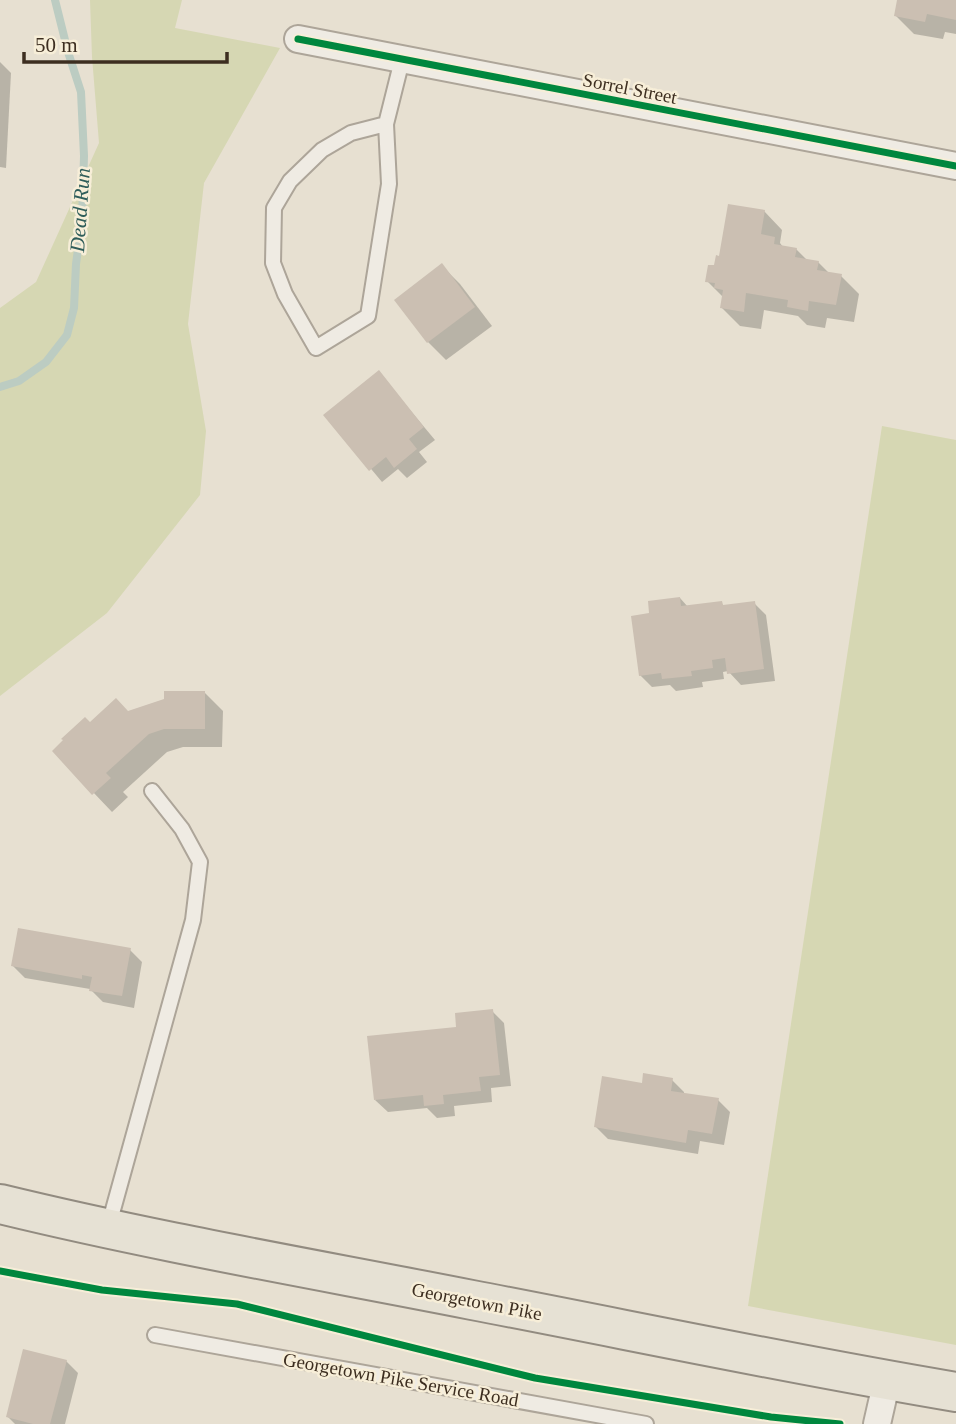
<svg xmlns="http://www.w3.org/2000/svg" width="956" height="1424" viewBox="0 0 956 1424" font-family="'Times New Roman',serif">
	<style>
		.green { fill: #d6d7b3 }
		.shadow { fill: #0003 }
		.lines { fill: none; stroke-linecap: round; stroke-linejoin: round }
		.stream { stroke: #bcccc2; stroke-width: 8 }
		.building { fill: #cbbfb2 }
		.lane-casing { stroke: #ada599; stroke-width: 18 }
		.street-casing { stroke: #ada599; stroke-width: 30 }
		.primary-casing { stroke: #928b80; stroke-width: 42 }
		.lane { stroke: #efebe3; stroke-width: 14 }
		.street { stroke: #efebe3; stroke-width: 26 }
		.primary { stroke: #e6e1d4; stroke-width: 38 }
		.cycleway-casing { stroke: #f7eed8; stroke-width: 11 }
		.cycleway { stroke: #00873e; stroke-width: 7 }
		.labels { text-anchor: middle; stroke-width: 5; stroke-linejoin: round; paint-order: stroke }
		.street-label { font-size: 19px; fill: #3d2e20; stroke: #f7eed8 }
		.water-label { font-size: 21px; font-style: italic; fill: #2f5d5a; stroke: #f7eed8 }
	</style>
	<rect width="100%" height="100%" fill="#e7e0d1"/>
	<g class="green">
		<polygon points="90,0 182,0 175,28 280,48 204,183 188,324 206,431 200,495 107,613 0,696 0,308 36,282 99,143 92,57"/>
		<polygon points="882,426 956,440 956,1345 748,1306"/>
	</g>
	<g class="shadow">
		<polygon points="899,0 956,0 956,34 945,32 943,39 914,34 896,16"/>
		<polygon points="0,62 11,73 6,168 0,167"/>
		<polygon points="764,211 782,230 780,243 783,247 796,249 808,261 818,262 830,274 841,276 859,294 854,322 827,318 825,328 807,325 798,316 764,310 761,329 740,326 721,307 723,297 707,281 720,258"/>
		<polygon points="442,266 460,284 492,326 446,360 428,342 396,300"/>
		<polygon points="379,373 435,440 419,452 427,462 407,478 398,469 382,482 326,415"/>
		<polygon points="680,598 688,607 721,603 725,607 754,603 766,615 775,681 741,685 728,671 723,672 724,679 702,682 703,687 676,691 670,685 652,687 640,675 651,615"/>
		<polygon points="205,693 223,711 222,747 183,747 167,752 123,792 128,797 112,812 54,751 90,724"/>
		<polygon points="130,950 142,962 134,1008 103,1002 90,989 25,978 13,966"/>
		<polygon points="492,1011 504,1023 511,1086 491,1088 492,1102 454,1106 455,1116 437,1118 427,1108 388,1112 375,1100 458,1028"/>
		<polygon points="672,1080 684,1092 684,1094 718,1100 730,1112 724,1145 700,1141 698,1154 608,1139 596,1127 643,1085"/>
		<polygon points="66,1361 78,1373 65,1424 15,1424 8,1417"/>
	</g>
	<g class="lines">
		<polyline class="stream" points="0,387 19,381 46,362 67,335 74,308 76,264 82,221 84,156 81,92 68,52 55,0"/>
	</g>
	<g class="building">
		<polygon points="897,0 956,0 956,20 927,14 925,22 894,16"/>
		<polygon points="728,204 765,210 761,234 775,237 774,244 797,248 795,257 819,261 817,270 842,274 836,305 809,301 808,311 787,307 788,300 746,293 744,312 720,308 723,290 714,288 715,283 705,282 708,265 714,265 716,255 719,256"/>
		<polygon points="442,263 475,307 427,343 394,300"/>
		<polygon points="379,370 424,427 409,439 417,449 394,468 386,457 369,471 323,415"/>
		<polygon points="680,597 681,606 722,601 723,605 755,601 764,669 727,674 725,658 712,660 713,668 691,671 692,676 662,679 661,673 639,676 631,616 649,613 648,601"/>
		<polygon points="164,691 205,691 205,729 164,729 149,734 106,773 111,778 92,795 52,751 63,740 61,739 85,717 90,722 116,698 128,711 164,699"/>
		<polygon points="18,928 131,948 122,996 89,991 92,977 82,975 82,979 11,966"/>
		<polygon points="493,1009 500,1075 479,1077 481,1091 443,1095 444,1104 424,1106 423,1095 374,1100 367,1036 456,1027 455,1013"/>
		<polygon points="643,1073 673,1078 671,1091 719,1098 712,1134 688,1130 686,1143 594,1127 602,1076 642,1083"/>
		<polygon points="23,1349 67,1360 50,1424 33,1424 6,1417"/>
	</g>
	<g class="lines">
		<defs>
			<g id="lane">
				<polyline points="386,124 389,184 368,316 316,348 285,294 273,263 274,208 290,181 322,150 351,133 386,124 402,60"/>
				<polyline points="108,1228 193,920 200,862 182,829 152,791"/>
				<polyline points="155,1335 646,1424"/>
			</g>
			<g id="street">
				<polyline points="298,39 956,166"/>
				<polyline points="877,1424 887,1380"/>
			</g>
			<path id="primary" d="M 0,1204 C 156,1242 314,1269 472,1300 C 634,1331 794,1365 956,1392"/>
		</defs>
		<use href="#lane" class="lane-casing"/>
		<use href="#street" class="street-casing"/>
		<use href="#primary" class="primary-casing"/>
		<use href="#lane" class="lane"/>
		<use href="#street" class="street"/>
		<use href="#primary" class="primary"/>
		<defs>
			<g id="cycleway">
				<polyline points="298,39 956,166"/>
				<polyline points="0,1271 102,1290 237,1304 535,1378 771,1417 840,1424"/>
			</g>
		</defs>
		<use href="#cycleway" class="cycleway-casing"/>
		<use href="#cycleway" class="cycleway"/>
	</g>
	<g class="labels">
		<g class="street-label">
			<text transform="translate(630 88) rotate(11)" y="7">Sorrel Street</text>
			<text transform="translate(477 1301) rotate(11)" y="7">Georgetown Pike</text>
			<text transform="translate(401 1379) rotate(10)" y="7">Georgetown Pike Service Road</text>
		</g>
		<g class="water-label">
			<text transform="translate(80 210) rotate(-86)" y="7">Dead Run</text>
		</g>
	</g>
	<path d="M24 52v10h203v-10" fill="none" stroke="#3d2e20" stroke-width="3.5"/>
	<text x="35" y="52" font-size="21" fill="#3d2e20" stroke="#f7eed8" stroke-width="5" paint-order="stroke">50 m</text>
</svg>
